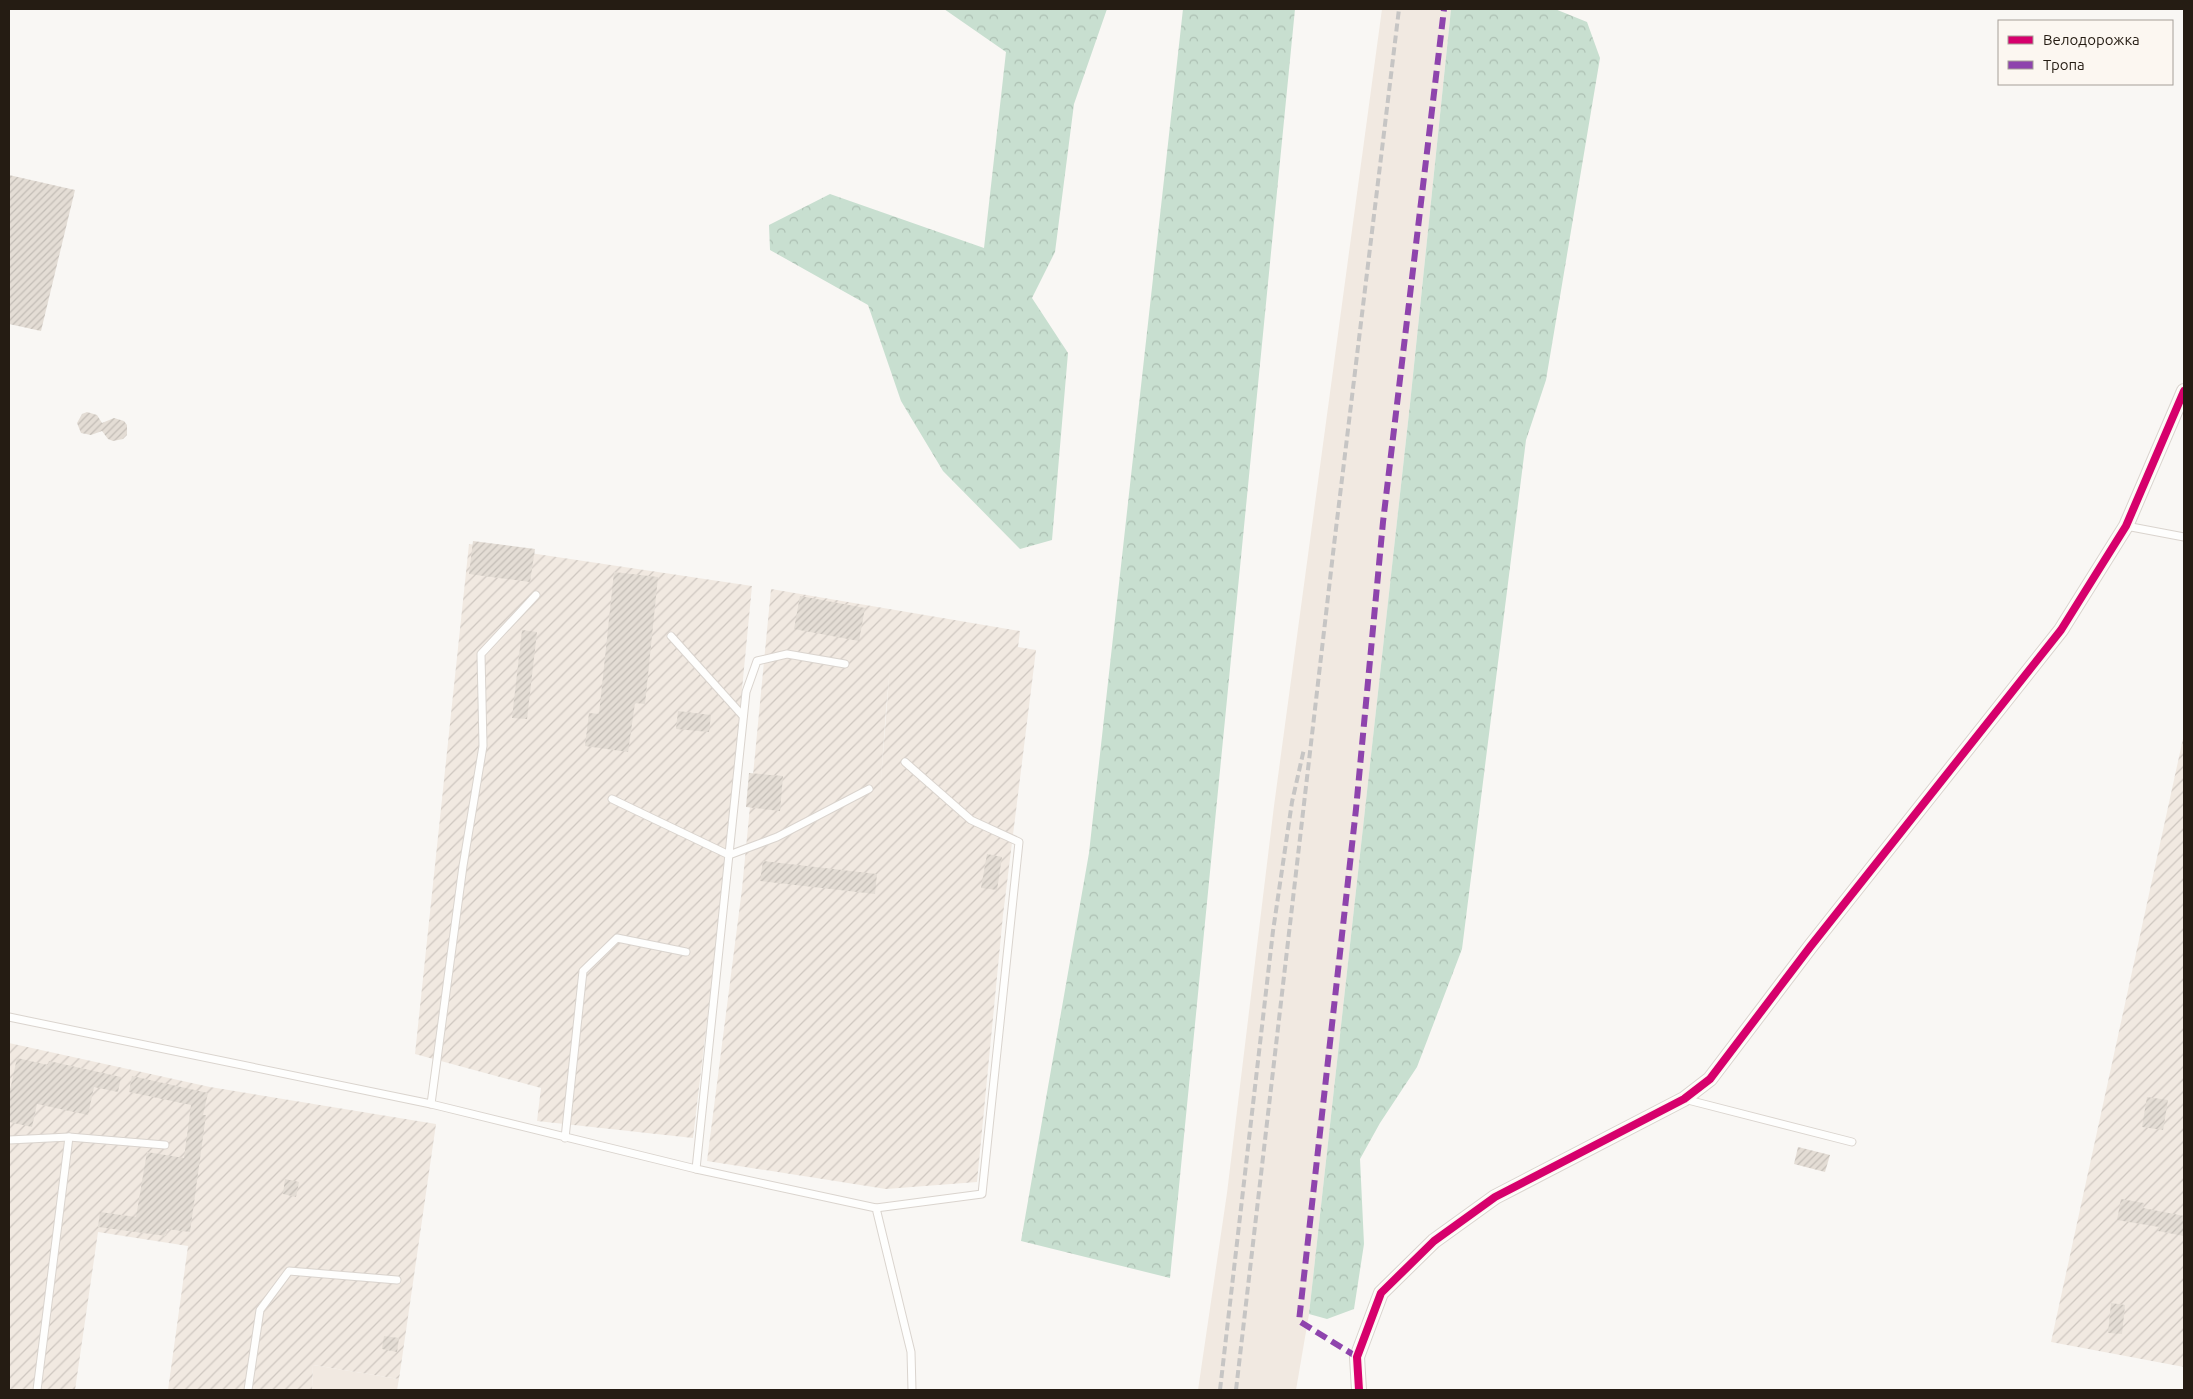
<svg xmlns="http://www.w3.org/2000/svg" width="2193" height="1399" viewBox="0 0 2193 1399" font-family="Ubuntu,sans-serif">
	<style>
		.built { fill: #f1e9e1 }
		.industrial { fill: url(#industrial-furrows); fill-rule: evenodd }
		.forest { fill: url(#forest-crowns) }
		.building { fill: url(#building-hatch) }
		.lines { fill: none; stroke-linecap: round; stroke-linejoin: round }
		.lane-casing { stroke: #dad4ce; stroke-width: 9 }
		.street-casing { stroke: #dad4ce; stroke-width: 16 }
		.lane { stroke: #fefefd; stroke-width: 7 }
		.street { stroke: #fefefd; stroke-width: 14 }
		.rail { stroke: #c6c5c4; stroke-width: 4; stroke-dasharray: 8 4; stroke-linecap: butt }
		.quiet { stroke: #8e44ad; stroke-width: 6; stroke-dasharray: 12 6; stroke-linecap: butt }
		.cycleway-casing { stroke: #fcf7f1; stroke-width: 11 }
		.cycleway { stroke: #d6006c; stroke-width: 8 }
	</style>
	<defs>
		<pattern id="industrial-furrows" width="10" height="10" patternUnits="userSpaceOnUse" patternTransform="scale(1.25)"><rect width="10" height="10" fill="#f1e9e1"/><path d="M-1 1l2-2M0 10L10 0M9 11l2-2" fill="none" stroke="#cec7c0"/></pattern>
		<pattern id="forest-crowns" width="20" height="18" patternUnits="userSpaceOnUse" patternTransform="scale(1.25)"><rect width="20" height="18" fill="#c8dfd0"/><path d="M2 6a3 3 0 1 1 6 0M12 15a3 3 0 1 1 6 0" fill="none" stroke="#acbfb2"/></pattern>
		<pattern id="building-hatch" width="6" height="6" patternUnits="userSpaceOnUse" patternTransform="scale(1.25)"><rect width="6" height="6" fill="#e4ddd5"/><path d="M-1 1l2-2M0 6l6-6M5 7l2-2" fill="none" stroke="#c3bdb6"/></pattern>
	</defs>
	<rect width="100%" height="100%" fill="#f9f7f4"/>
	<g class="built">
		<polygon points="1382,9 1451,9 1410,404 1309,1314 1296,1390 1198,1390 1227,1193 1274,806"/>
		<polygon points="313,1365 399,1379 397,1390 312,1390"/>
	</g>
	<g class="industrial">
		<polygon points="469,544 752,586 722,896 693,1138 537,1121 541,1088 415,1054"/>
		<path d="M 771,589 L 1020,631 L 1018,647 L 1036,650 L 1003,915 L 977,1182 L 886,1189 L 707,1161 L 742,889 ZM 890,667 L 880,792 L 886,710 Z"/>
		<polygon points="2184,734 2184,1367 2051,1342"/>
		<polygon points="9,1043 210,1087 436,1124 399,1379 313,1365 312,1390 168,1390 188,1246 98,1232 75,1390 9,1390"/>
	</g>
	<g class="forest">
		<polygon points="944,9 1107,9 1074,104 1055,252 1032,298 1068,353 1052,540 1020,549 943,471 901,401 868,305 770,250 769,225 830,194 984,248 1006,52"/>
		<polygon points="1183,9 1295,9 1170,1278 1021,1241 1089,853"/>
		<polygon points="1451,9 1555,9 1587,22 1600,58 1546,380 1526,440 1462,949 1417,1067 1380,1123 1360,1159 1364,1244 1354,1309 1327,1319 1309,1314 1410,404"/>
	</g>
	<g class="building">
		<polygon points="9,175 75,190 41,331 9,324"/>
		<polygon points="87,412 97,415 102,423 114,418 124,421 127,425 127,435 123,439 113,441 108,439 102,431 91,435 81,433 77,423 82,414"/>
		<polygon points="473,541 535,549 530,582 469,574"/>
		<polygon points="614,572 658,577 645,704 635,703 628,752 585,746 589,713 599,714"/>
		<polygon points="800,596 865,608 859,641 794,629"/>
		<polygon points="522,630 537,632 527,719 512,718"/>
		<polygon points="678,711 711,715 709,732 676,729"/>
		<polygon points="749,773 783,776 780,811 746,807"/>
		<polygon points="987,854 1002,857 997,890 981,888"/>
		<polygon points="763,861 877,874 875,894 760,881"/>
		<polygon points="17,1058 48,1065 49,1061 121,1077 118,1092 94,1087 88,1115 37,1104 32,1127 9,1122 9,1095"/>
		<polygon points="132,1076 208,1093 203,1115 206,1115 190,1232 167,1229 166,1236 98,1227 100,1212 136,1217 147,1152 184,1158 191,1105 129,1092"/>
		<polygon points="2147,1097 2168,1100 2163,1130 2142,1127"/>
		<polygon points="1798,1147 1830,1155 1825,1172 1794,1164"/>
		<polygon points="285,1179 299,1182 296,1197 283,1194"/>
		<polygon points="2121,1199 2144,1203 2143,1208 2184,1216 2184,1236 2158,1231 2159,1227 2117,1220"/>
		<polygon points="2111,1303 2125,1305 2122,1334 2108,1333"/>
		<polygon points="384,1336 399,1338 397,1352 382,1349"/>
	</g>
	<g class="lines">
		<defs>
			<g id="lane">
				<polyline points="2126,526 2184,537"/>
				<polyline points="671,636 743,716"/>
				<polyline points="612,799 729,855 777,837 869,789"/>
				<polyline points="9,1017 431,1104 696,1169 746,692 757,661 787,654 845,664"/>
				<polyline points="1684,1099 1852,1142"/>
				<polyline points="431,1104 463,866 483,746 481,654 536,595"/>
				<polyline points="565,1138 583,971 617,938 686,952"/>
				<polyline points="9,1140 69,1137 165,1145"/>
				<polyline points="696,1169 876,1208 911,1352 912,1390"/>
				<polyline points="876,1208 982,1194 1019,842 971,820 905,762"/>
				<polyline points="37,1390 69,1137"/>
				<polyline points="248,1390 260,1310 289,1271 397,1280"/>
			</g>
			<polyline id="street" points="1359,1390 1357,1357 1381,1293 1434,1241 1495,1197 1684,1099 1710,1079 1810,947 2061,630 2126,526 2184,391"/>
		</defs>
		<use href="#lane" class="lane-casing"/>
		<use href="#street" class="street-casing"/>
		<use href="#lane" class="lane"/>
		<use href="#street" class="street"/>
		<g class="rail">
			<polyline points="1220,1390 1273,931 1292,802 1304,749"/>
			<polyline points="1236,1390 1334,545 1399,9"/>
		</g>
		<polyline class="quiet" points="1357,1357 1299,1321 1356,809 1383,522 1444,9"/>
		<defs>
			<polyline id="cycleway" points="1359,1390 1357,1357 1381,1293 1434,1241 1495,1197 1684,1099 1710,1079 1810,947 2061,630 2126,526 2184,391"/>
		</defs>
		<use href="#cycleway" class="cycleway-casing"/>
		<use href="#cycleway" class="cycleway"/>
	</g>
	<rect width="2193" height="1399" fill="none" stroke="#251c13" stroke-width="20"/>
	<rect x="1998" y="20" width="175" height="65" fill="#fcf7f1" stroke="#a69f98"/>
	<rect x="2008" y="36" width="25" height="8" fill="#d6006c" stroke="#a69f98"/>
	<text x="2043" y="45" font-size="15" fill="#251c13">Велодорожка</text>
	<rect x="2008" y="61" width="25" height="8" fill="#8e44ad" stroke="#a69f98"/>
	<text x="2043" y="70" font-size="15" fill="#251c13">Тропа</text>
</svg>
